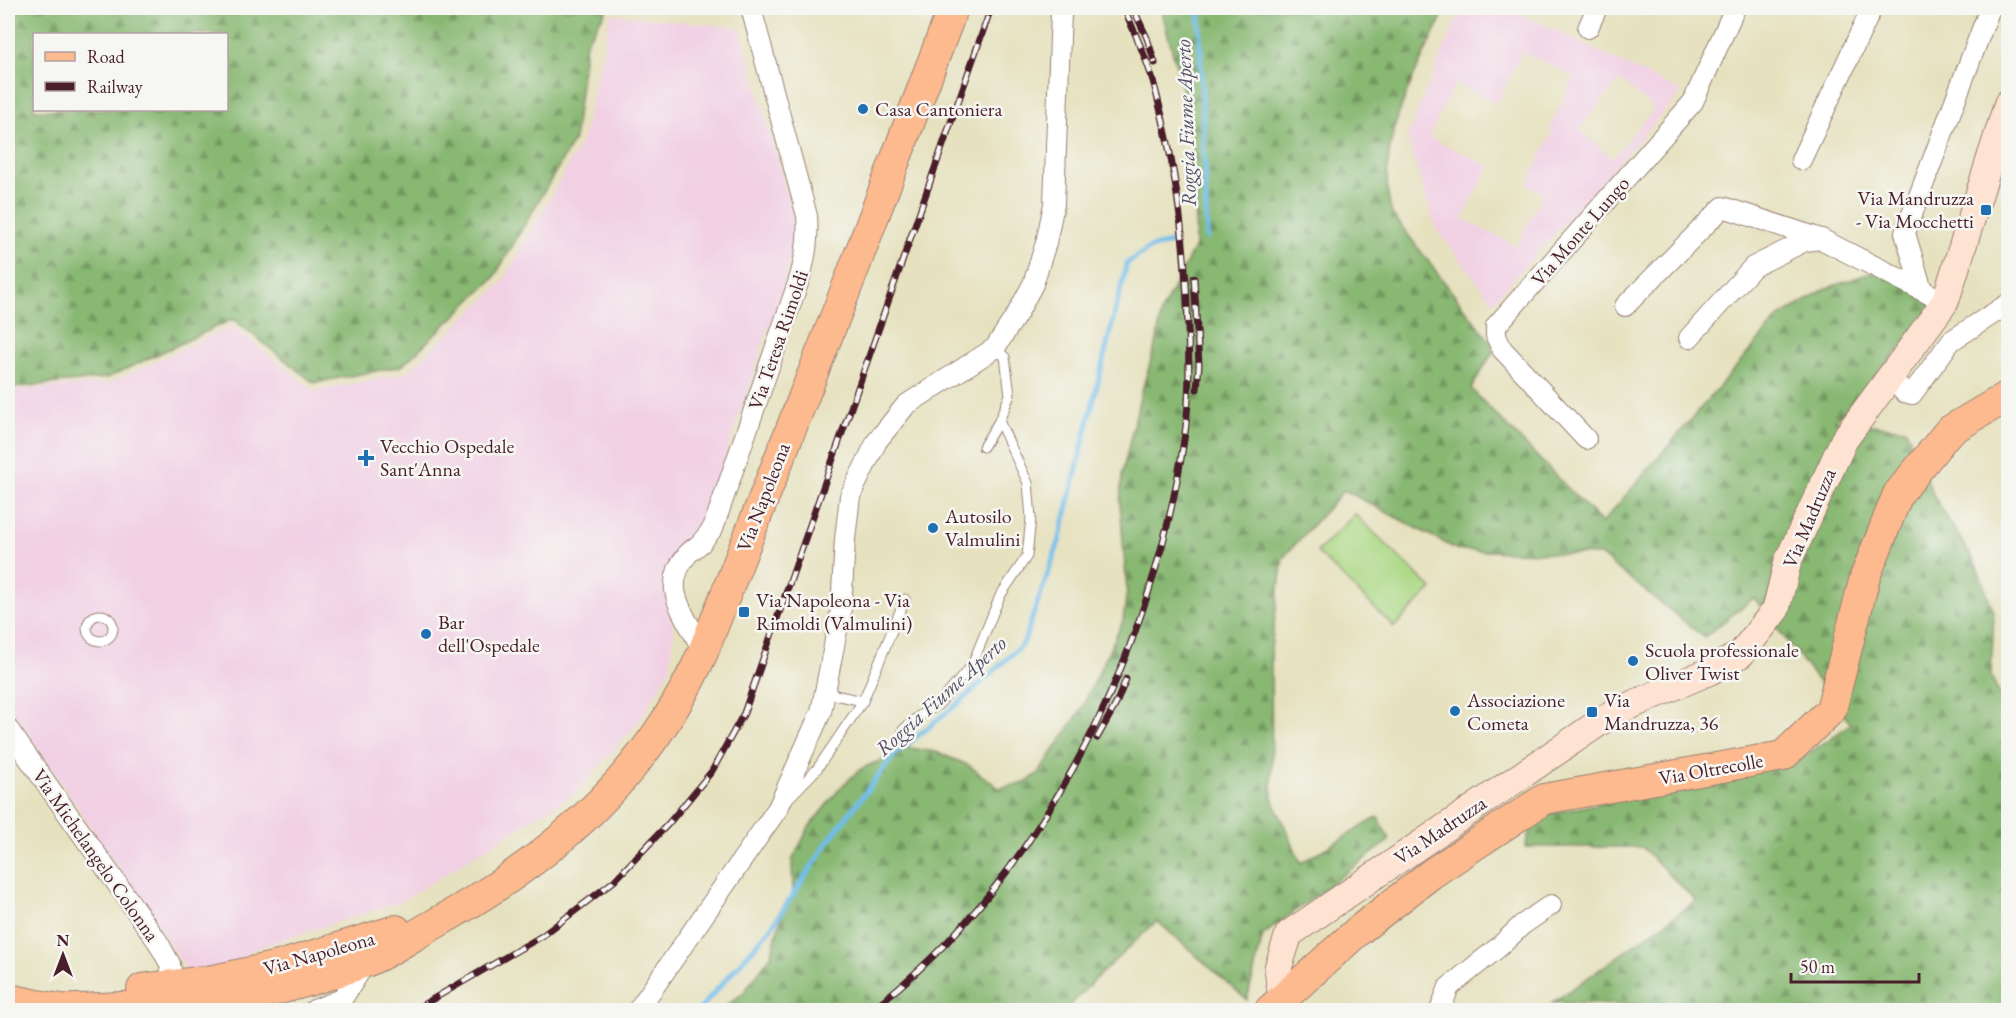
<svg xmlns="http://www.w3.org/2000/svg" width="2016" height="1018" viewBox="0 0 2016 1018" font-family="'EB Garamond',serif">
	<style>
		.built { fill: #f1d0e4; fill-rule: evenodd }
		.forest { fill: url(#forest-firs); stroke: #696c4e; stroke-width: 1.5; fill-rule: evenodd }
		.pitch { fill: #abd884; stroke: #7a7c58; stroke-width: 1.5 }
		.lines { fill: none; stroke-linecap: round; stroke-linejoin: round }
		.stream { stroke: #6fbeea; stroke-width: 5 }
		.lane-casing { stroke: #988074; stroke-width: 11 }
		.street-casing { stroke: #988074; stroke-width: 22 }
		.secondary-casing { stroke: #988074; stroke-width: 29 }
		.primary-casing { stroke: #988074; stroke-width: 32 }
		.lane { stroke: #fff; stroke-width: 9 }
		.street { stroke: #fff; stroke-width: 20 }
		.secondary { stroke: #fee3d2; stroke-width: 27 }
		.primary { stroke: #fcba8e; stroke-width: 30 }
		.rail-casing { stroke: #4a1f2b; stroke-width: 7 }
		.rail { stroke: #f6f6f2; stroke-width: 4.5; stroke-dasharray: 14; stroke-linecap: butt }
		.poi-dot { fill: #1f6fb2; stroke: #f6f6f2; stroke-width: 2 }
		.labels { text-anchor: middle; stroke-width: 5; stroke-linejoin: round; paint-order: stroke }
		.poi-label { font-size: 20px; fill: #4a1f2b; stroke: #f6f6f2; text-anchor: start }
		.street-label { font-size: 20px; fill: #4a1f2b; stroke: #f6f6f2 }
		.water-label { font-size: 21px; font-style: italic; fill: #554f64; stroke: #f6f6f2 }
	</style>
	<defs>
		<pattern id="forest-firs" width="22" height="20" patternUnits="userSpaceOnUse" patternTransform="scale(1.5)"><rect width="22" height="20" fill="#88b872"/><path d="M5 1l3.5 6h-7zM16 11l3.5 6h-7z" fill="#71955e"/></pattern>
	</defs>
	<rect width="100%" height="100%" fill="#f6f6f2"/>
	<filter id="ink" filterUnits="userSpaceOnUse"><feTurbulence type="fractalNoise" baseFrequency=".0167" numOctaves="2"/><feDisplacementMap in="SourceGraphic" scale="12" xChannelSelector="R" yChannelSelector="G"/><feConvolveMatrix kernelMatrix="1 2 1 2 8 2 1 2 1" color-interpolation-filters="sRGB"/></filter>
	<filter id="wash" filterUnits="userSpaceOnUse"><feTurbulence type="fractalNoise" baseFrequency=".008" numOctaves="4" result="noise"/><feDisplacementMap in="SourceGraphic" scale="24" xChannelSelector="R" yChannelSelector="G"/><feGaussianBlur stdDeviation="1.35" result="paint"/><feColorMatrix in="noise" values="0 0 0 0 0 0 0 0 0 0 0 0 0 0 0 0 0 1.4 0 .05"/><feComposite in="paint" operator="in"/></filter>
	<g filter="url(#wash)">
		<rect width="100%" height="100%" fill="#e6e1be"/>
		<g class="built">
			<path d="M 1461,8 L 1509,8 L 1682,92 L 1493,302 L 1436,229 L 1407,137 ZM 1522,52 L 1574,77 L 1549,129 L 1553,131 L 1527,185 L 1543,193 L 1517,246 L 1463,219 L 1489,166 L 1429,137 L 1455,83 L 1497,103 ZM 1620,80 L 1654,109 L 1612,158 L 1579,129 Z"/>
			<polygon points="611,14 740,28 791,207 796,235 782,289 702,525 672,558 667,574 665,589 674,630 670,669 638,723 578,791 400,902 251,950 240,966 189,973 8,704 8,390 109,383 232,326 315,391 406,373 502,283 582,141"/>
		</g>
		<g class="forest">
			<path d="M 8,8 L 604,8 L 606,11 L 586,42 L 574,140 L 493,279 L 402,366 L 314,383 L 233,319 L 107,378 L 8,388 ZM 34,34 L 226,34 L 226,110 L 34,110 Z"/>
			<path d="M 1161,8 L 1446,8 C 1418,70 1372,143 1392,214 L 1495,348 L 1471,389 L 1602,523 L 1778,318 L 1825,289 L 1881,269 L 1936,308 L 1835,421 L 1906,429 L 1934,497 L 1975,562 L 1994,612 L 1991,676 L 2008,712 L 2008,1010 L 1737,1010 L 1736,1007 L 1552,1003 L 1696,901 L 1642,847 L 1525,847 L 1534,817 L 1796,762 L 1851,724 L 1754,598 L 1704,637 L 1600,555 L 1458,550 L 1344,490 L 1283,558 L 1271,648 L 1272,798 L 1301,863 L 1378,817 L 1390,840 L 1263,935 L 1247,1000 L 1157,921 L 1091,983 L 1066,1010 L 721,1010 L 743,993 L 771,956 L 783,910 L 793,895 L 792,861 L 809,827 L 841,787 L 861,769 L 895,754 L 904,747 L 936,752 L 968,765 L 999,788 L 1025,783 L 1039,773 L 1081,710 L 1123,621 L 1127,590 L 1120,504 L 1122,475 L 1140,397 L 1157,340 L 1161,312 L 1195,246 L 1196,203 L 1193,146 L 1184,95 Z"/>
		</g>
		<polygon class="pitch" points="1355,514 1432,589 1394,627 1317,552"/>
		<g class="lines">
			<g class="stream">
				<polyline points="1199,8 1207,238"/>
				<polyline points="699,1010 771,928 832,836 895,754 961,701 1023,644 1059,542 1127,263 1150,248 1170,243"/>
			</g>
		</g>
	</g>
	<g filter="url(#ink)">
		<g class="lines">
			<defs>
				<g id="lane">
					<polyline points="983,447 999,421 1010,395 1005,357 995,348"/>
					<circle cx="100" cy="628" r="13"/>
					<polyline points="825,693 863,701"/>
					<polyline points="903,730 919,716 938,705 972,665 1000,596 1027,556 1031,518 1028,483 999,421"/>
					<polyline points="789,798 817,769 863,701 905,599"/>
				</g>
				<g id="street">
					<polyline points="1588,28 1597,8"/>
					<polyline points="1801,160 1872,8"/>
					<polyline points="1922,290 1905,233 1990,8"/>
					<polyline points="1625,306 1723,207 1821,239 1945,302"/>
					<polyline points="1689,338 1753,267 1805,241 1821,239"/>
					<polyline points="1890,377 1904,392 1912,394 1951,341 2008,304"/>
					<polyline points="1586,439 1502,349 1496,336 1496,326 1693,102 1735,8"/>
					<path d="M 703,652 C 690,619 657,591 687,555 C 691,550 697,547 701,543 C 705,538 709,533 713,528 L 797,286 C 805,263 809,241 807,216 L 751,8"/>
					<polyline points="8,729 158,942 170,964 173,985"/>
					<polyline points="314,1010 342,999 366,962"/>
					<polyline points="638,1010 778,808 821,712 841,610 845,539 850,496 877,441 906,405 995,348 1017,314 1033,284 1046,243 1054,204 1060,37 1061,14 1064,8"/>
					<polyline points="1440,1010 1449,987 1500,946 1522,925 1551,905"/>
				</g>
				<polyline id="secondary" points="1282,999 1278,968 1289,934 1613,713 1710,671 1741,654 1776,609 1788,561 1844,440 1945,302 2008,103"/>
				<g id="primary">
					<polyline points="142,989 214,980 279,966 396,930"/>
					<path d="M 8,999 C 25,1002 43,1007 61,1009 C 80,1010 101,1008 120,1007 C 152,1007 183,1006 215,1002 C 265,995 316,980 363,963 C 387,954 409,938 431,926 C 549,861 647,778 703,652 L 850,279 L 953,8"/>
					<polyline points="1270,1010 1359,930 1431,874 1544,799 1783,756 1831,710 1865,577 1898,494 1949,431 2008,396"/>
				</g>
			</defs>
			<use href="#lane" class="lane-casing"/>
			<use href="#street" class="street-casing"/>
			<use href="#secondary" class="secondary-casing"/>
			<use href="#primary" class="primary-casing"/>
			<use href="#lane" class="lane"/>
			<use href="#street" class="street"/>
			<use href="#secondary" class="secondary"/>
			<use href="#primary" class="primary"/>
			<defs>
				<g id="rail">
					<polyline points="1133,8 1147,38 1155,63"/>
					<polyline points="1194,278 1199,365 1197,389"/>
					<polyline points="1097,738 1116,704 1126,679"/>
					<polyline points="414,1010 542,936 614,881 669,823 712,771 744,713 991,8"/>
					<path d="M 871,1010 C 1045,878 1155,646 1185,433 C 1190,398 1189,362 1188,327 C 1186,249 1177,172 1157,96 C 1150,65 1136,36 1124,8"/>
				</g>
			</defs>
			<use href="#rail" class="rail-casing"/>
			<use href="#rail" class="rail"/>
		</g>
	</g>
	<g class="poi-dot">
		<circle cx="863" cy="109" r="6"/>
		<rect x="1980" y="204" width="12" height="12" rx="3"/>
		<path d="M363 449h6v6h6v6h-6v6h-6v-6h-6v-6h6z"/>
		<circle cx="933" cy="528" r="6"/>
		<rect x="738" y="606" width="12" height="12" rx="3"/>
		<circle cx="426" cy="634" r="6"/>
		<circle cx="1633" cy="661" r="6"/>
		<circle cx="1455" cy="711" r="6"/>
		<rect x="1586" y="706" width="12" height="12" rx="3"/>
	</g>
	<g class="labels">
		<g class="poi-label">
			<text x="875" y="116">Casa Cantoniera</text>
			<text x="1974" y="205" text-anchor="end">Via Mandruzza<tspan x="1974" dy="23">- Via Mocchetti</tspan></text>
			<text x="380" y="453">Vecchio Ospedale<tspan x="380" dy="23">Sant'Anna</tspan></text>
			<text x="945" y="523">Autosilo<tspan x="945" dy="23">Valmulini</tspan></text>
			<text x="756" y="607">Via Napoleona - Via<tspan x="756" dy="23">Rimoldi (Valmulini)</tspan></text>
			<text x="438" y="629">Bar<tspan x="438" dy="23">dell'Ospedale</tspan></text>
			<text x="1645" y="657">Scuola professionale<tspan x="1645" dy="23">Oliver Twist</tspan></text>
			<text x="1467" y="707">Associazione<tspan x="1467" dy="23">Cometa</tspan></text>
			<text x="1604" y="707">Via<tspan x="1604" dy="23">Mandruzza, 36</tspan></text>
		</g>
		<g class="street-label">
			<text transform="translate(1580 231) rotate(-49)" y="7">Via Monte Lungo</text>
			<text transform="translate(778 340) rotate(-71)" y="7">Via Teresa Rimoldi</text>
			<text transform="translate(763 497) rotate(-69)" y="7">Via Napoleona</text>
			<text transform="translate(1809 518) rotate(-67)" y="7">Via Madruzza</text>
			<text transform="translate(1711 769) rotate(-10)" y="7">Via Oltrecolle</text>
			<text transform="translate(1440 830) rotate(-34)" y="7">Via Madruzza</text>
			<text transform="translate(96 855) rotate(55)" y="7">Via Michelangelo Colonna</text>
			<text transform="translate(319 953) rotate(-16)" y="7">Via Napoleona</text>
		</g>
		<g class="water-label">
			<text transform="translate(1186 123) rotate(-92)" y="7">Roggia Fiume Aperto</text>
			<text transform="translate(941 696) rotate(-42)" y="7">Roggia Fiume Aperto</text>
		</g>
	</g>
	<rect width="2016" height="1018" fill="none" stroke="#f6f6f2" stroke-width="30"/>
	<rect x="33" y="33" width="195" height="78" fill="#f6f6f2" stroke="#b1a0a2" stroke-width="1.5"/>
	<rect x="45" y="52" width="30" height="9" fill="#fcba8e" stroke="#b1a0a2" stroke-width="1.5"/>
	<text x="87" y="63" font-size="18" fill="#4a1f2b">Road</text>
	<rect x="45" y="82" width="30" height="9" fill="#4a1f2b" stroke="#b1a0a2" stroke-width="1.5"/>
	<text x="87" y="93" font-size="18" fill="#4a1f2b">Railway</text>
	<g transform="translate(63 955)" stroke="#f6f6f2" stroke-width="4.5" paint-order="stroke">
	<path d="M0-4.5L10 22L0 15L-10 22Z" fill="#4a1f2b"/>
	<text y="-9" font-size="16" font-weight="bold" text-anchor="middle" fill="#4a1f2b">N</text>
	</g>
	<path d="M1791 973v9h128v-9" fill="none" stroke="#4a1f2b" stroke-width="3"/>
	<text x="1800" y="973" font-size="18" fill="#4a1f2b" stroke="#f6f6f2" stroke-width="4.5" paint-order="stroke">50 m</text>
</svg>
